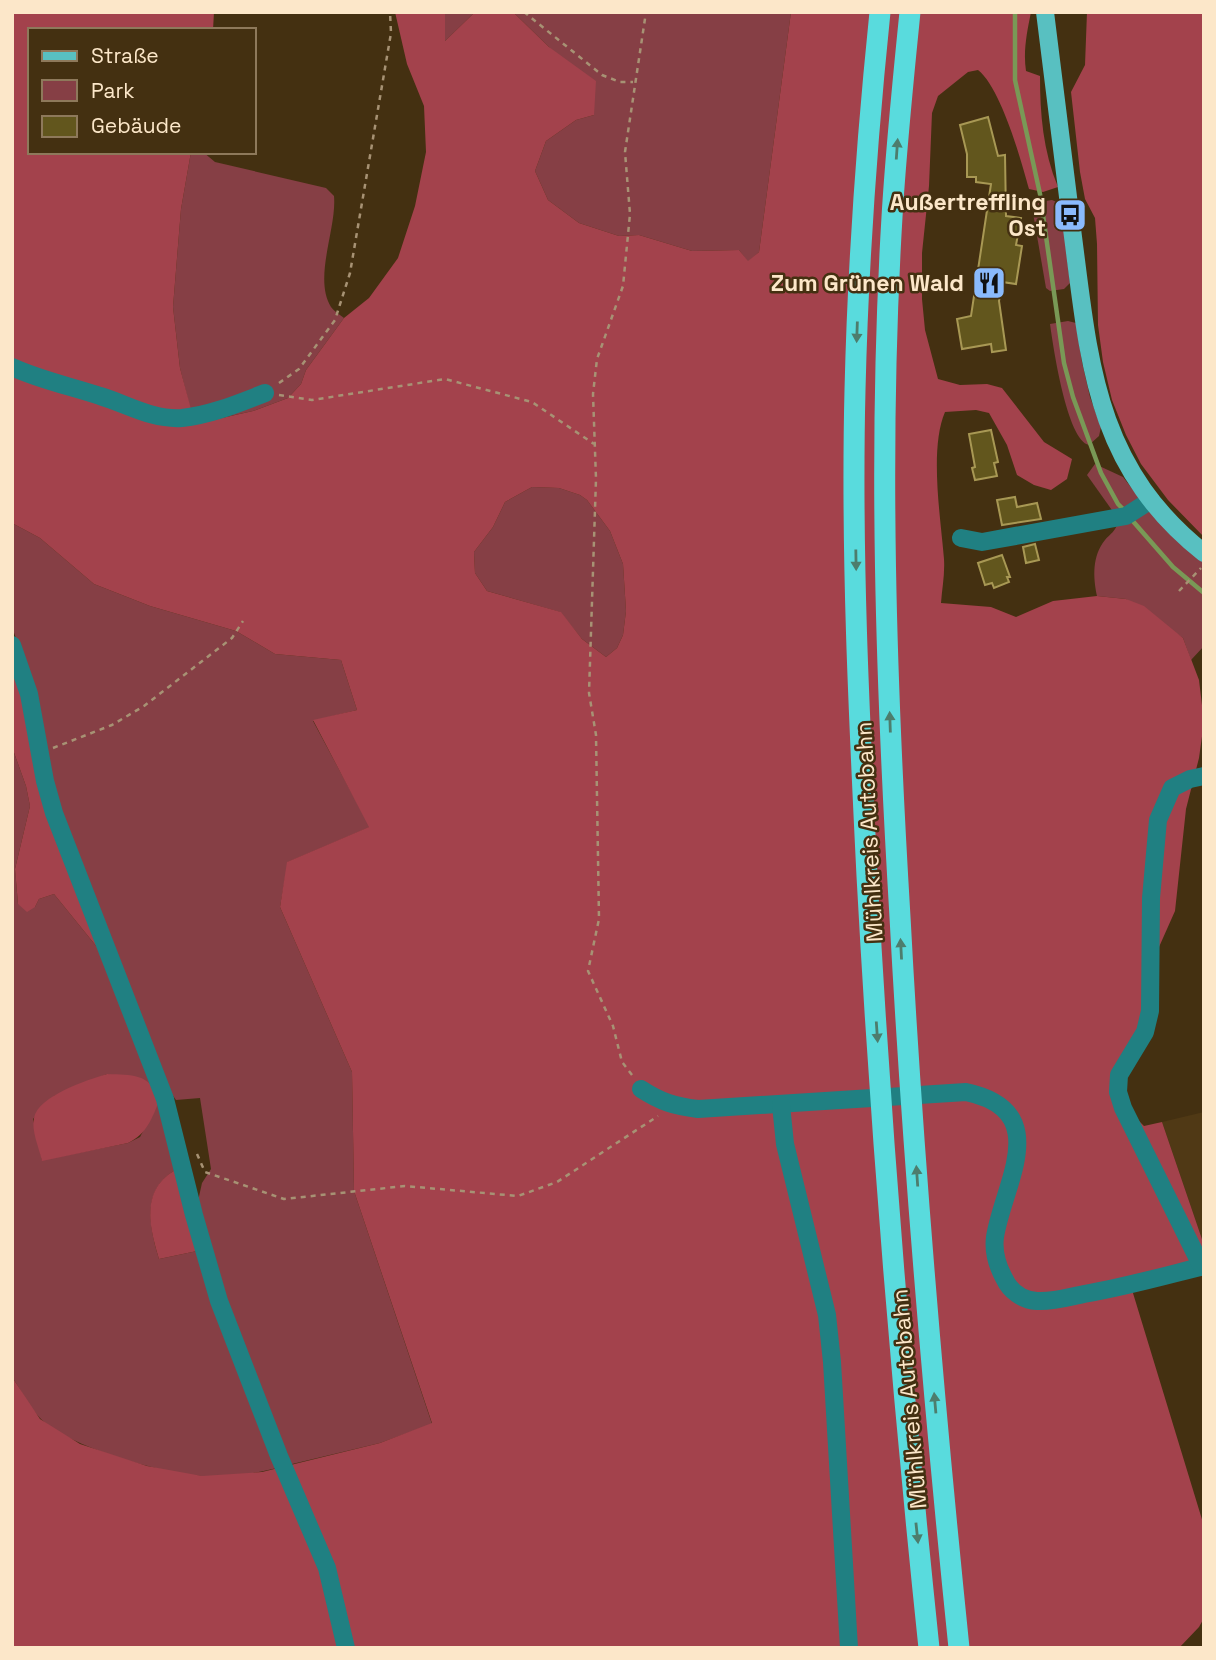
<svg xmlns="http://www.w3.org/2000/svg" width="1216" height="1660" viewBox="0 0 1216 1660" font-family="'Space Grotesk',sans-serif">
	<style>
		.built { fill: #503915 }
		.green { fill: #863f45 }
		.forest { fill: #a3424c; fill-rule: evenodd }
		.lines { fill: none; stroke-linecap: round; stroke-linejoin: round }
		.stream { stroke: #799956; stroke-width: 4.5 }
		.building { fill: #62561d; stroke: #a89854; stroke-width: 2 }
		.path { stroke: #a79274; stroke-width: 2.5; stroke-dasharray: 5 5; stroke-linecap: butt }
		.minor { stroke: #208082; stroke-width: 18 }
		.major { stroke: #58c0c1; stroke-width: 18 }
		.highway { stroke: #59dbdd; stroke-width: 21 }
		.oneway { fill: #4d7d6d }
		.labels { text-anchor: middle; stroke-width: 5; stroke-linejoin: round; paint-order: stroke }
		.poi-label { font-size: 23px; font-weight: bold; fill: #fce7c9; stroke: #443011; text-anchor: end }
		.street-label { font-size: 23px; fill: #fce7c9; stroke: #443011 }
	</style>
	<rect width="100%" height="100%" fill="#443011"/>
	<polygon class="built" points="1204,1112 1204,1245 1162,1122"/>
	<g class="green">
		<polygon points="445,12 478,12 474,13 444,42"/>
		<polygon points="513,12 636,12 636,14 637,12 791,12 759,252 748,262 739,250 692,251 639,235 619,236 579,223 548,200 535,171 546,141 576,120 594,115 549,47"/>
		<path d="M 191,152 L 203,152 L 215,162 L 326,188 L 334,196 C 337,228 313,278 331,307 C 334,311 340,315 344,318 L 306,370 L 301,384 L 288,398 L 253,411 L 194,424 L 180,368 L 173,307 L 181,209 Z"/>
		<polygon points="1052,200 1061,204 1070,283 1064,289 1050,291 1046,288 1032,207 1034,203"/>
		<path d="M 1068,321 L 1076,323 L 1082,362 L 1090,397 L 1101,427 L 1099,436 L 1089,445 C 1067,441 1053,346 1050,324 Z"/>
		<polygon points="1095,464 1123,477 1141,500 1114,513 1087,475"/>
		<polygon points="532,487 559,488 580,495 587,500 610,531 623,564 626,611 623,635 617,648 606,657 582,639 560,612 487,591 475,573 474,552 493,527 505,502"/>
		<path d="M 1150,511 L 1183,545 L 1204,563 L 1204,646 L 1191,660 L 1183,638 L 1126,599 L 1097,596 C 1093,577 1092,556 1105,540 C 1110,534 1116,531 1118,522 L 1141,512 Z"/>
		<polygon points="12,523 40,538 94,584 150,606 236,631 275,654 341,660 357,710 313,721 370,827 288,862 280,907 352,1072 354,1191 432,1424 380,1443 288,1465 224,1301 198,1201 202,1183 211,1169 200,1098 176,1100 167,1087 59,814 30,678 12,627"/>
		<path d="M 12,747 L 26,786 L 30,806 L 15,869 L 18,904 L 35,907 L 39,899 L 54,894 L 101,952 L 156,1090 L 107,1074 L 54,1096 L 33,1119 L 42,1160 L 128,1143 L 140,1137 L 160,1099 L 177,1169 C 141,1189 149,1226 159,1259 L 197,1251 L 277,1468 C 254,1474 225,1477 202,1476 C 161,1473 68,1447 40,1418 C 29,1407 21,1390 12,1377 Z"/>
	</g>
	<g class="forest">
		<path d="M 12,12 L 214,12 L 213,30 L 30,30 L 30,152 L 191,152 L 181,209 L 173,307 L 180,368 L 195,424 L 253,411 L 288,398 L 301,384 L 306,370 L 344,318 L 369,298 L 398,258 L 415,206 L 426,152 L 424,106 L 407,64 L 395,12 L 445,12 L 445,41 L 474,13 L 513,12 L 549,47 L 596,81 L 594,115 L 576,120 L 546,141 L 535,171 L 548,200 L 579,223 L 619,236 L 639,235 L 692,251 L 739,250 L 748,261 L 759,252 L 791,12 L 1031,12 C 1027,32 1023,51 1026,71 L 1040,76 C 1040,114 1043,151 1058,187 L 1043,192 L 1029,189 C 1021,160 1001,88 978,70 L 968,72 L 938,96 L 932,113 L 929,186 L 922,253 L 922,299 L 925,330 L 938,379 L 960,385 L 987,384 L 1002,388 L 1044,442 L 1072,459 L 1067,479 L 1051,490 L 1034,485 L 1017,475 L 1007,445 L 989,413 L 976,410 L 945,412 C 929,449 941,520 944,559 C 945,574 942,589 941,603 L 991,607 L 1016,617 L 1053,601 L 1097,596 L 1126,599 L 1144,606 L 1183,638 L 1199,680 L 1204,722 L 1199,758 L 1186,809 L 1175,911 L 1159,947 L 1133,1056 L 1122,1092 L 1133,1115 L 1144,1126 L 1162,1122 L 1204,1245 L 1200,1258 L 1129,1280 L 1204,1526 L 1204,1618 L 1199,1627 L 1179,1648 L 12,1648 L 12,1377 L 40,1419 L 80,1444 L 147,1466 L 202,1476 L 262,1472 L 380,1443 L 432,1423 L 354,1191 L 352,1072 L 280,907 L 287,862 L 369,827 L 313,720 L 357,710 L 341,660 L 275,654 L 236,631 L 150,606 L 94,584 L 40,538 L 12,523 ZM 532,487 L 559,488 L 580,495 L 587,500 L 610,531 L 623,564 L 626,611 L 623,635 L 617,648 L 606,657 L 582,639 L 561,612 L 487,591 L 475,573 L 474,552 L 493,527 L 505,502 Z"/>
		<polygon points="1087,12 1204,12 1204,537 1168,500 1141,464 1126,435 1112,400 1103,362 1098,325 1097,244 1095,218 1085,199 1080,172 1071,92 1085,65"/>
		<polygon points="12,662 101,952 54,894 39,899 35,907 27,912 18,904 15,869 30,806 26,786 12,747"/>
		<path d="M 107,1074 C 132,1075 149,1073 160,1099 C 152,1118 147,1134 128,1143 L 42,1161 C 39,1148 31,1130 34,1118 C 38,1096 87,1080 107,1074 Z"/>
		<path d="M 177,1169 L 197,1251 L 159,1259 C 149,1226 140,1189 177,1169 Z"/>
	</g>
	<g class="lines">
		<g class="stream">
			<polyline points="1015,12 1015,80 1040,194 1064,363 1073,397 1101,473 1118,504 1126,512"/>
			<polyline points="1131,519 1173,567 1204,593"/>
		</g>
	</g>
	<g class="building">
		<polygon points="988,117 998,156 1005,155 1006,216 1021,218 1016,245 1022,246 1016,284 1002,282 999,301 1006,350 992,352 991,344 962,349 957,319 971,316 991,184 976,182 976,177 967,177 967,154 960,125"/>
		<polygon points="991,430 998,462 994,463 997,476 975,480 972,468 975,467 969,434"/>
		<polygon points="1015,497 1017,507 1037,503 1041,519 1002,525 997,500"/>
		<polygon points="1035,544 1039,560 1026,563 1023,547"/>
		<polygon points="1002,555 1010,577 1007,577 1009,582 994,588 992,583 985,585 978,563"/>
	</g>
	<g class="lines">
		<g class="path">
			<polyline points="524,12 602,75 620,82 633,82"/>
			<polyline points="279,383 299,369 335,320 350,273 391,33 390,12"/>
			<polyline points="279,395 312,400 445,379 532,402 594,444"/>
			<polyline points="1179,591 1201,568"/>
			<polyline points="53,748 112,725 144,706 232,638 243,621"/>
			<polyline points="632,1075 622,1062 613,1026 588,971 599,919 596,735 589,693 596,479 593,394 597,359 623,286 630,214 625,152 646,12"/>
			<polyline points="197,1154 205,1172 284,1199 405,1186 518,1196 557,1182 658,1116"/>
		</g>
		<g class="minor">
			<path d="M 12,367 C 40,380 70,386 100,396 C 127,404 152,420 182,418 C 211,415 239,403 265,393"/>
			<polyline points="961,538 982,542 1126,516 1151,500"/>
			<polyline points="12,645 29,694 45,781 54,813 165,1099 194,1215 219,1301 279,1456 327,1568 346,1648"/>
			<path d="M 641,1089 C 661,1102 674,1106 698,1109 L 966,1092 C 1055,1111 1003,1184 995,1237 C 993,1252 997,1265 1004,1278 C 1010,1291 1022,1300 1037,1301 C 1053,1302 1069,1297 1084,1294 C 1125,1287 1164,1276 1204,1266"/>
			<polyline points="781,1105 785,1144 827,1315 832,1362 849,1648"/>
			<polyline points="1202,1267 1123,1108 1118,1092 1119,1075 1145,1032 1150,1011 1151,898 1158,820 1172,788 1190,779 1204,776"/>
		</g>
		<path class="major" d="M 1045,12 C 1054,84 1063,157 1072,229 C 1089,358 1093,465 1204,553"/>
		<g class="highway">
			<path d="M 880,12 C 867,138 858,264 855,390 C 851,552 859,714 867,876 C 881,1134 902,1391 929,1648"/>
			<path d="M 910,12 C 903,81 896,149 892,217 C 878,451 886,684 900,917 C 913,1161 934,1405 959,1648"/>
		</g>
	</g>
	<defs><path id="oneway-solid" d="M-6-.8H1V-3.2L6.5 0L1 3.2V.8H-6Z" transform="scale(1.75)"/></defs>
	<g class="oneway">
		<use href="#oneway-solid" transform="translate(897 149) rotate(-86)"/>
		<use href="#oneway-solid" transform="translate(857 332) rotate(92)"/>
		<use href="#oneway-solid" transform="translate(856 560) rotate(89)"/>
		<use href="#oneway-solid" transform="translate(890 722) rotate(-92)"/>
		<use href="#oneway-solid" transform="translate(901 949) rotate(-93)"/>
		<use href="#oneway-solid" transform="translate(877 1032) rotate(86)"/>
		<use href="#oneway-solid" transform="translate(917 1176) rotate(-94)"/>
		<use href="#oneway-solid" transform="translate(935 1403) rotate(-95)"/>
		<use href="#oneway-solid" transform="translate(917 1533) rotate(84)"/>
	</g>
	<defs>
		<symbol id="bus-square" viewBox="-11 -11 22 22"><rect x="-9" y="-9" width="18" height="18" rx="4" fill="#8abafc" stroke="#443011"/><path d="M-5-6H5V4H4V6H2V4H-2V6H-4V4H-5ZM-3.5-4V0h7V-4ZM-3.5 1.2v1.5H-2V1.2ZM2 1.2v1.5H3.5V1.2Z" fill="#111"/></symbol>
		<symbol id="restaurant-square" viewBox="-11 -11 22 22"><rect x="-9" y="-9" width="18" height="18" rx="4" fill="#8abafc" stroke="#443011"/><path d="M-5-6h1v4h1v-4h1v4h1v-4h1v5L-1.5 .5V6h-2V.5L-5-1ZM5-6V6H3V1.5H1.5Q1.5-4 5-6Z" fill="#111"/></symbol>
	</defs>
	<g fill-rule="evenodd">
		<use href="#bus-square" x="1051" y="196" width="38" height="38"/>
		<use href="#restaurant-square" x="970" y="264" width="38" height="38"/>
	</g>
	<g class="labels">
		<g class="poi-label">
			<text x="1046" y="210">Außertreffling<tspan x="1046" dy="26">Ost</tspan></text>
			<text x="964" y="291">Zum Grünen Wald</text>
		</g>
		<g class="street-label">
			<text transform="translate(869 832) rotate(-93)" y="8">Mühlkreis Autobahn</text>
			<text transform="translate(909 1399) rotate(-95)" y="8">Mühlkreis Autobahn</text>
		</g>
	</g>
	<rect width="1216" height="1660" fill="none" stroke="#fce7c9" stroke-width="28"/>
	<rect x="28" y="28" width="228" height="126" fill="#443011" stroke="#8e795b" stroke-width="2"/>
	<rect x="42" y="51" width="35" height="10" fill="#58c0c1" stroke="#8e795b" stroke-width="2"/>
	<text x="91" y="63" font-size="21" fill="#fce7c9">Straße</text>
	<rect x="42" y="80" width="35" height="21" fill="#863f45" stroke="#8e795b" stroke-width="2"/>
	<text x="91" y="98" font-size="21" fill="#fce7c9">Park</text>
	<rect x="42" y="116" width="35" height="21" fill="#62561d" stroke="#8e795b" stroke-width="2"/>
	<text x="91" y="133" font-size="21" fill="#fce7c9">Gebäude</text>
</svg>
